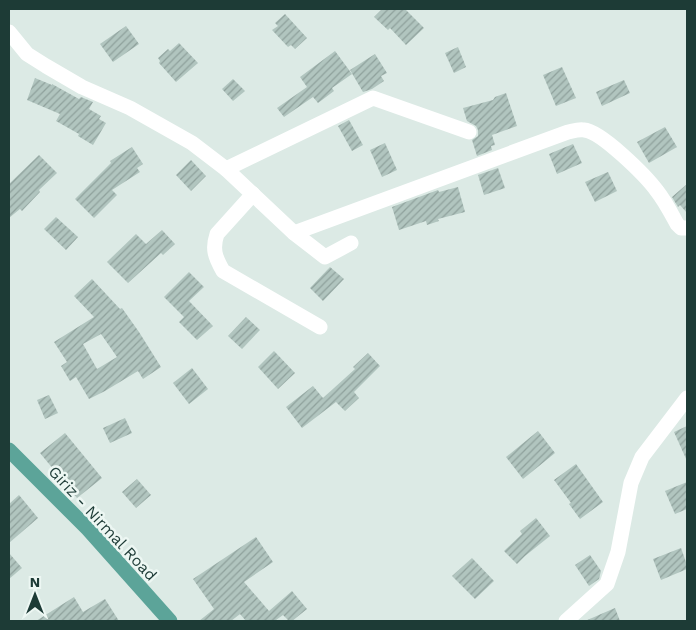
<svg xmlns="http://www.w3.org/2000/svg" width="696" height="630" viewBox="0 0 696 630" font-family="'Work Sans',sans-serif">
	<style>
		.building { fill: url(#building-hatch); fill-rule: evenodd }
		.lines { fill: none; stroke-linecap: round; stroke-linejoin: round }
		.minor { stroke: #fff; stroke-width: 15 }
		.major { stroke: #5ca499; stroke-width: 15 }
		.labels { text-anchor: middle; stroke-width: 5; stroke-linejoin: round; paint-order: stroke }
		.street-label { font-size: 16px; fill: #1d3b36; stroke: #edf7f3 }
	</style>
	<defs>
		<pattern id="building-hatch" width="6" height="6" patternUnits="userSpaceOnUse" patternTransform="scale(1.25)"><rect width="6" height="6" fill="#b1c5bf"/><path d="M-1 1l2-2M0 6l6-6M5 7l2-2" fill="none" stroke="#8fa19c"/></pattern>
	</defs>
	<rect width="100%" height="100%" fill="#dceae5"/>
	<g class="building">
		<polygon points="382,9 405,9 424,28 406,45 390,28 388,30 374,17"/>
		<polygon points="285,14 307,38 295,49 291,45 288,47 272,30 278,26 275,23"/>
		<polygon points="126,26 139,44 113,62 100,44"/>
		<polygon points="179,43 198,63 176,82 159,63 160,61 158,58 168,49 170,51"/>
		<polygon points="458,47 466,67 454,73 445,53"/>
		<polygon points="335,51 352,74 332,88 334,91 318,103 313,97 284,117 277,108 307,87 300,77"/>
		<polygon points="375,54 387,73 381,76 384,81 372,89 363,92 350,70"/>
		<polygon points="562,67 576,98 556,106 543,75"/>
		<polygon points="35,78 52,85 52,84 79,99 81,97 93,102 89,109 101,116 99,119 106,123 93,145 78,136 79,134 56,121 60,114 27,100"/>
		<polygon points="233,79 245,91 233,101 222,89"/>
		<polygon points="624,80 630,93 602,106 596,92"/>
		<polygon points="506,93 517,126 492,135 495,145 491,146 492,150 477,156 472,140 478,136 478,130 476,126 467,121 463,108 493,100 495,97"/>
		<polygon points="349,120 363,145 352,151 338,126"/>
		<polygon points="665,127 677,147 649,163 637,142"/>
		<polygon points="385,143 397,170 382,177 370,150"/>
		<polygon points="573,144 582,163 557,174 549,154"/>
		<polygon points="132,147 143,164 137,168 140,172 112,190 117,195 94,218 75,199 111,163 110,161"/>
		<polygon points="39,155 57,173 39,190 40,192 22,211 20,209 9,218 9,184"/>
		<polygon points="191,160 206,176 191,191 176,175"/>
		<polygon points="498,168 505,188 484,195 478,175"/>
		<polygon points="608,172 617,191 595,202 585,182"/>
		<polygon points="687,184 687,213 680,205 678,207 672,197"/>
		<polygon points="458,187 465,212 438,219 439,221 427,225 426,221 399,230 392,207 438,190 439,192"/>
		<polygon points="56,217 78,237 66,250 44,229"/>
		<polygon points="162,230 175,244 163,255 161,253 128,283 107,262 136,234 146,244"/>
		<polygon points="330,267 344,279 323,301 310,288"/>
		<polygon points="189,272 204,287 189,301 213,326 197,340 179,322 184,317 164,297"/>
		<path d="M 92,279 L 120,309 L 122,308 L 139,332 L 161,367 L 143,379 L 138,371 L 105,391 L 89,399 L 76,377 L 70,381 L 61,366 L 67,362 L 54,342 L 94,317 L 74,296 ZM 101,334 L 117,357 L 97,369 L 83,344 Z"/>
		<polygon points="246,317 260,330 242,349 228,336"/>
		<polygon points="274,351 295,373 278,389 258,367"/>
		<polygon points="368,353 380,366 354,392 359,398 345,411 336,402 302,428 286,407 313,386 323,398 355,369 353,367"/>
		<polygon points="192,368 208,389 189,404 173,383"/>
		<polygon points="49,395 58,413 45,419 37,400"/>
		<polygon points="125,418 132,433 110,443 103,428"/>
		<polygon points="687,426 687,461 674,432"/>
		<polygon points="538,431 555,453 523,479 506,457"/>
		<polygon points="65,433 102,478 77,498 40,453"/>
		<polygon points="576,464 603,502 580,519 569,504 571,503 554,480"/>
		<polygon points="137,479 151,495 136,508 122,492"/>
		<polygon points="687,482 687,509 675,514 665,491"/>
		<polygon points="19,495 38,518 9,543 9,504"/>
		<polygon points="536,518 550,536 525,556 517,564 504,551 522,534 520,531"/>
		<polygon points="256,537 273,562 244,582 269,611 292,591 307,609 292,621 289,621 283,615 276,620 277,621 246,621 240,614 231,621 199,621 214,609 193,579"/>
		<polygon points="681,548 687,565 687,569 661,580 653,559"/>
		<polygon points="9,553 22,568 9,579"/>
		<polygon points="590,555 601,571 599,579 589,586 575,565"/>
		<polygon points="472,558 494,581 475,599 452,576"/>
		<polygon points="74,597 83,612 105,599 119,621 36,621"/>
		<polygon points="615,608 620,621 585,621"/>
	</g>
	<g class="lines">
		<g class="minor">
			<polyline points="9,32 27,54 46,66 82,87 130,108 192,143 226,169 294,233 325,257 351,243"/>
			<polyline points="226,169 373,98 469,132"/>
			<path d="M 253,194 L 217,234 C 212,249 215,257 223,271 L 320,327"/>
			<path d="M 294,233 L 568,132 C 573,131 579,129 584,130 C 601,131 646,176 657,191 C 665,201 671,213 677,224 L 681,228 L 687,228"/>
			<polyline points="566,621 607,584 618,552 631,483 642,457 687,398"/>
		</g>
		<polyline class="major" points="9,450 88,529 170,621"/>
	</g>
	<g class="labels">
		<g class="street-label">
			<text transform="translate(103 523) rotate(47)" y="6">Giriz - Nirmal Road</text>
		</g>
	</g>
	<rect width="696" height="630" fill="none" stroke="#1d3b36" stroke-width="20"/>
	<g transform="translate(35 595)" stroke="#edf7f3" stroke-width="4" paint-order="stroke">
	<path d="M0-4L9 19L0 12L-9 19Z" fill="#1d3b36"/>
	<text y="-8" font-size="14" font-weight="bold" text-anchor="middle" fill="#1d3b36">N</text>
	</g>
</svg>
